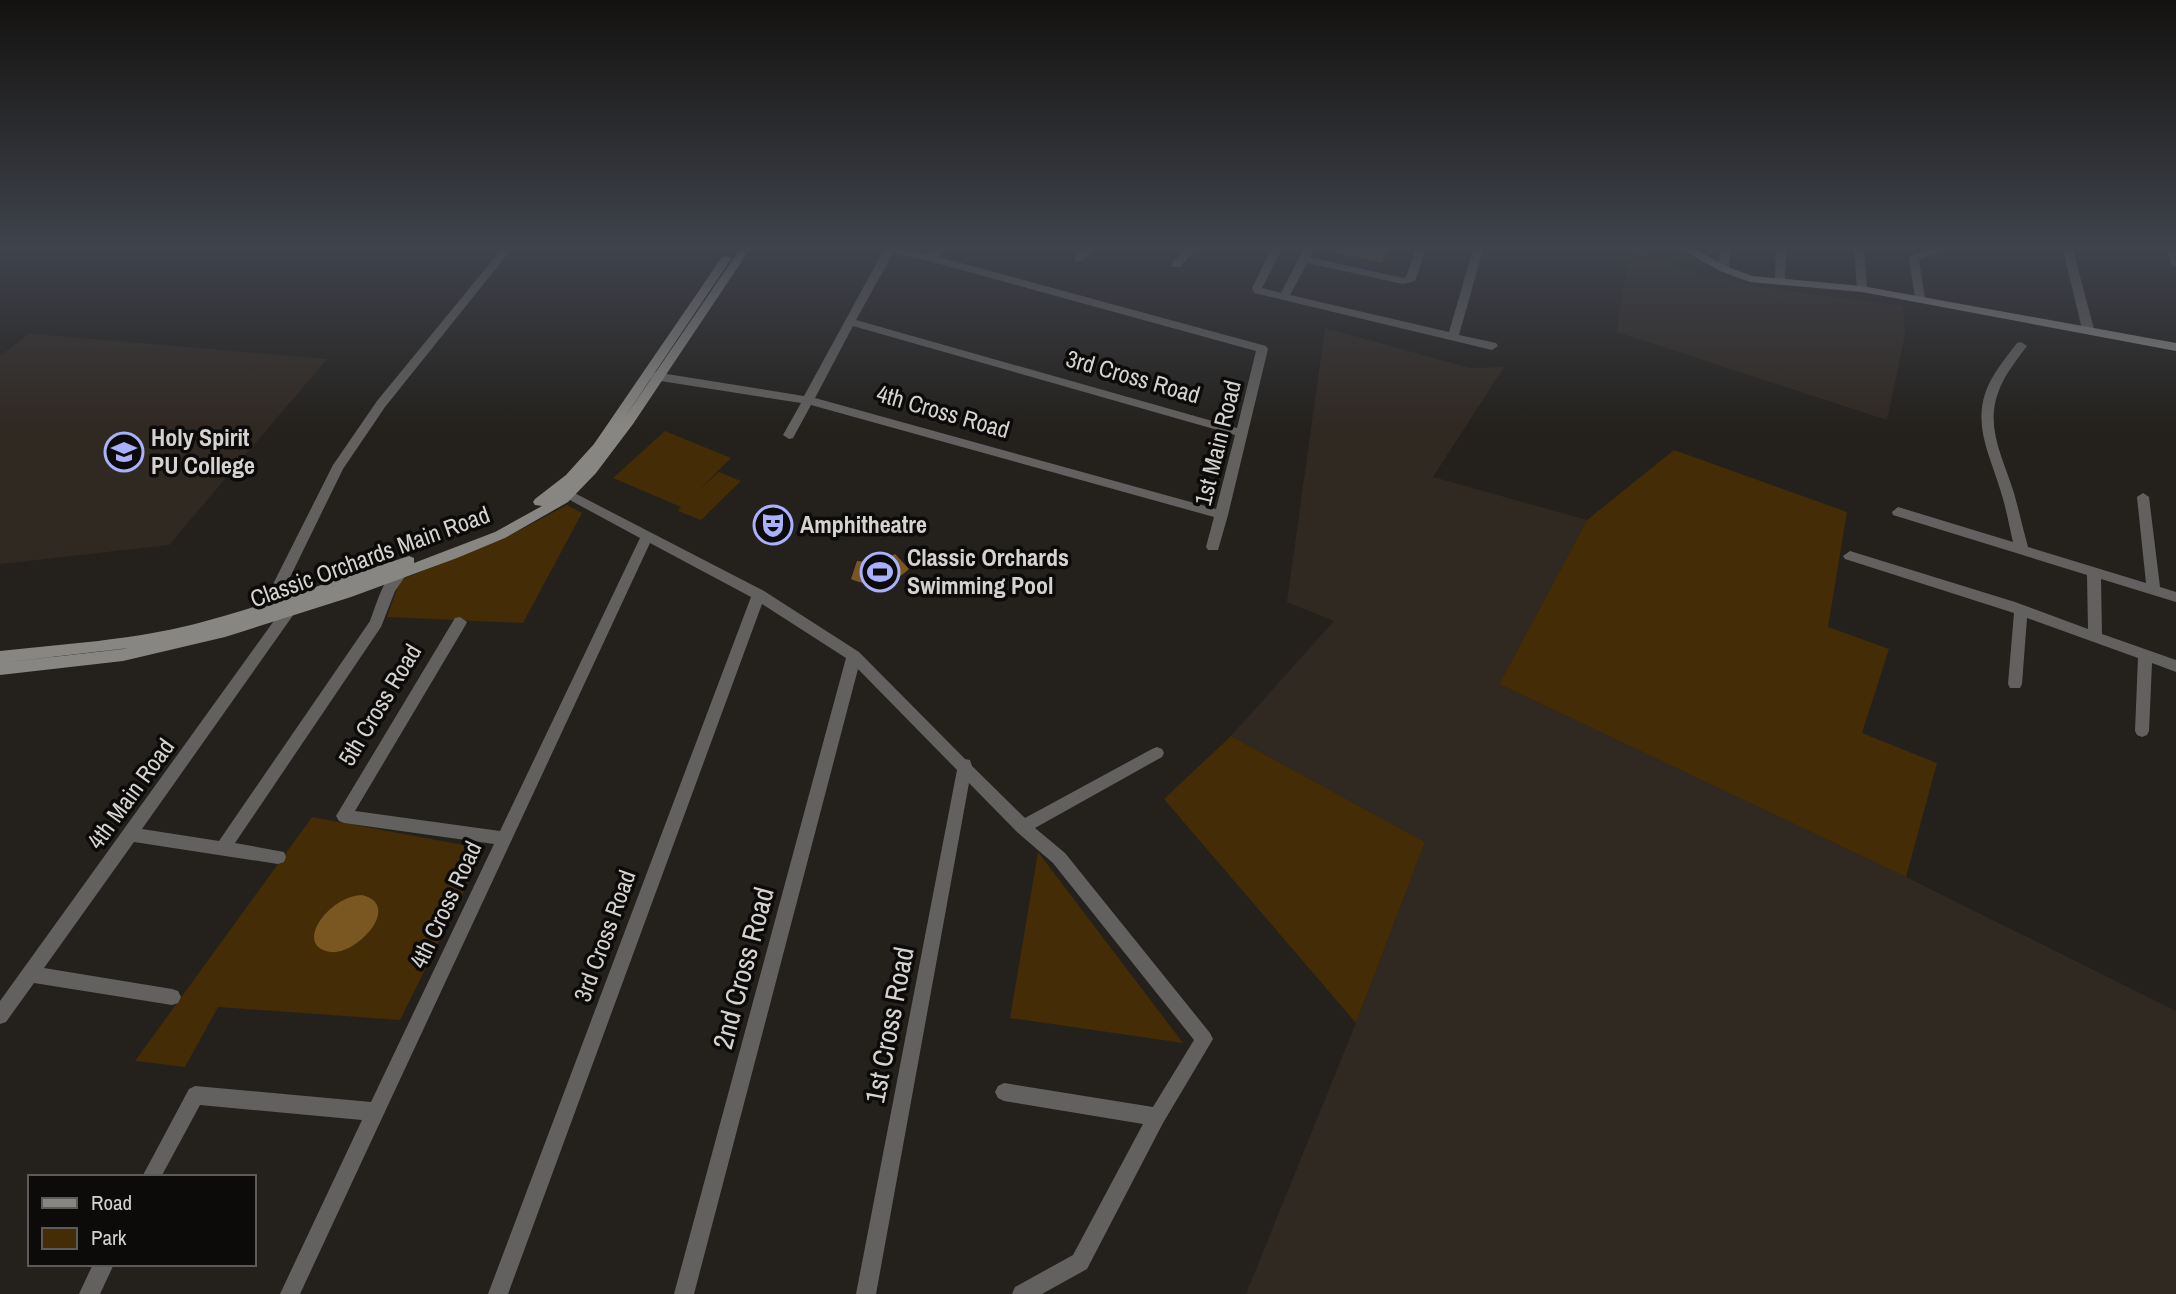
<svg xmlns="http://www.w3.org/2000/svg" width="2176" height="1294" viewBox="0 0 2176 1294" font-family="'Archivo Narrow',sans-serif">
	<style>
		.built { fill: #302922 }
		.green { fill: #432c06 }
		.water { fill: #7a5621 }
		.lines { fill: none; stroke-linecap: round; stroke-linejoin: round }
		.street { fill: #63615f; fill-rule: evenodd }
		.secondary { fill: #888682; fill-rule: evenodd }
		.labels { text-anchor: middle; stroke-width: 7; stroke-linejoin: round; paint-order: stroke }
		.street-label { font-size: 24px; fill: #d5d3d1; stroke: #0c0b09 }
		.poi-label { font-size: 24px; font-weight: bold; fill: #d5d3d1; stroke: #0c0b09; text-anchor: start }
		.near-street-label { font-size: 28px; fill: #d5d3d1; stroke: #0c0b09 }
	</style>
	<rect width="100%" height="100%" fill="#24211d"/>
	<g class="built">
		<polygon points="1630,246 1683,268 1760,287 1903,306 1905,335 1887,420 1617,332"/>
		<polygon points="1325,328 1470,368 1504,367 1433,477 1587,520 1499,684 1906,877 2176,1011 2176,1294 1246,1294 1356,1023 1425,842 1231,736 1334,621 1287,602"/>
		<polygon points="29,334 47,335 327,359 169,545 0,564 0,356"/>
	</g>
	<g class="green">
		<polygon points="665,431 731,458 700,489 719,472 741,481 701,520 678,511 681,507 613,478"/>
		<polygon points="1674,450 1847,512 1828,627 1889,649 1862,733 1937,763 1906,877 1499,684 1587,520"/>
		<polygon points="567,505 582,513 523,623 387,617 400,580 503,539"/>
		<polygon points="1231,736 1425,842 1356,1023 1164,799"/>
		<polygon points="312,817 485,849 400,1020 218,1007 185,1067 135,1061"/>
		<polygon points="1038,852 1183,1043 1010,1018"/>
	</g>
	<g class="water">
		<polygon points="1330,246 1384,246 1389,247 1382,263 1335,252 1336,250 1328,248"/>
		<path d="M 895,554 L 909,569 C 893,585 871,588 851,579 L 857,561 L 878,563 Z"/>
		<path d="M 362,895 C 403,905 357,955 331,952 C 292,947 328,896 362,895 Z"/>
	</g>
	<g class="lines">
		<g class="street">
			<polygon points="504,246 514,246 385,407 343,469 273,612 263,612 261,608 333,465 377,401"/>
			<path d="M 886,246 L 896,246 L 929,254 L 939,246 L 950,246 L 939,257 L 1266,346 L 1268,349 L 1228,515 L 1218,550 L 1208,550 L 1206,547 L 1214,517 L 811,405 L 793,438 L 789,439 L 783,435 L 801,403 L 648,379 L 642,375 L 648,371 L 804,396 ZM 893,253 L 929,261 L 1256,351 L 1237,428 L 856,320 ZM 853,326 L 1235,435 L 1216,509 L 815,398 Z"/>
			<polygon points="1087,246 1098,246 1083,261 1075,261 1075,257"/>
			<polygon points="1188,246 1199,246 1180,267 1172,267 1172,263"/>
			<polygon points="1273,246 1283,246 1262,288 1281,293 1305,246 1315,246 1309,257 1403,278 1406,277 1417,246 1427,246 1415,281 1403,284 1307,263 1290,295 1449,332 1474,246 1484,246 1459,335 1496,343 1498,346 1492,350 1254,293 1252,288"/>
			<polygon points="1720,246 1730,246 1729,269 1724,272 1719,269"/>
			<polygon points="1776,246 1786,246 1785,282 1780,285 1775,282"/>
			<polygon points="1854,246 1864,246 1867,289 1862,292 1857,289"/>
			<polygon points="1930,246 1940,246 1937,253 1919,259 1925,299 1920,302 1915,299 1909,257 1929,249"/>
			<polygon points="2062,246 2072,246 2094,329 2092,331 2088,332 2082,329"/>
			<polygon points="2165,246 2175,246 2176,267 2171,264"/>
			<path d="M 2021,342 L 2027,346 C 2016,361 2004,375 1998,393 C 1985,428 2004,460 2014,493 C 2019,511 2023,529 2028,547 L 2146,583 L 2137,497 L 2143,493 L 2149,497 L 2160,587 L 2176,592 L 2176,602 L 2101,579 L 2102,634 L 2176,660 L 2176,672 L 2152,663 L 2149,731 L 2147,735 L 2142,737 L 2137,735 L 2135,731 L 2138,658 L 2027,618 L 2022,684 L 2020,688 L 2010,688 L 2008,684 L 2014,613 L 1845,559 L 1843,556 L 1850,551 L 2015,602 L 2088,629 L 2087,575 L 1893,515 L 1892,512 L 1898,507 L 2013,542 C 2009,525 2006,507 2000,489 C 1991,458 1974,428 1985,394 C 1991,375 2005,359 2017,343 Z"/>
			<polygon points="559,485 764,591 859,652 965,759 970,760 972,766 1025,818 1152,749 1157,747 1162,749 1164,753 1162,757 1035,828 1065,853 1210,1033 1213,1039 1163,1123 1087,1269 1042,1294 1012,1294 1015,1287 1073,1255 1143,1124 1004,1101 998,1098 995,1092 998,1086 1004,1083 1153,1107 1194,1040 1053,863 1017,832 969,783 876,1294 856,1294 957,770 858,669 694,1294 674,1294 846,658 762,604 508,1294 488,1294 751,597 650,543 300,1294 280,1294 362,1120 200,1105 161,1177 142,1177 189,1089 195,1086 371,1102 494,844 344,823 339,821 336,816 455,618 460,617 467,622 465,626 355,811 500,831 640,538 555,492 553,489"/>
			<path d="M 404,563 L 411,568 L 395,591 L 381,627 L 235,843 L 284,852 L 286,857 L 284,862 L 278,864 L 134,842 L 44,968 L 172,989 L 178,991 L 181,997 L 178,1003 L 172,1005 L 34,983 L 6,1022 L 0,1024 L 0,1001 L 289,600 L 299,600 L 301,604 L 142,829 L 219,841 L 370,621 C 377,603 385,571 404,563 Z"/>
			<polygon points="93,1264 114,1264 100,1294 79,1294"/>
		</g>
		<g class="secondary">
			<path d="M 742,246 L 752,246 L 633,424 L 596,473 L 568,502 L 505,538 L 457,558 L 351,597 L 225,637 L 123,661 L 0,675 L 0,663 L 123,649 L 129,648 L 0,663 L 0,651 C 65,644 132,640 195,624 C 268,605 338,578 409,556 L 414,558 L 414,563 L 495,532 L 542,506 L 535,505 L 533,502 L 535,499 L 566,475 L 594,444 L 722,257 L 730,257 L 731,259 L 623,420 Z"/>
			<polygon points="1676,246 1689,246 1728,267 1752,276 1862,286 2176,343 2176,351 1862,292 1750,282 1720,271"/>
		</g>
	</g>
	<linearGradient id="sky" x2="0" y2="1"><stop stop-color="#141210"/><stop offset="0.58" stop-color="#3f434c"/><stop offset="1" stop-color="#3f434c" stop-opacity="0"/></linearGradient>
	<rect width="2176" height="427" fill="url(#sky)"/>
	<defs>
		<symbol id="school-ring" viewBox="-11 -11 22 22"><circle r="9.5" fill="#0c0b09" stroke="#a9b0fc" stroke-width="1.5"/><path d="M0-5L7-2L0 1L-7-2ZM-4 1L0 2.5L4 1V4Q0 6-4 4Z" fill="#a9b0fc"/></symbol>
		<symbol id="theatre-ring" viewBox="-11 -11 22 22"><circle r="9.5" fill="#0c0b09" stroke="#a9b0fc" stroke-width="1.5"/><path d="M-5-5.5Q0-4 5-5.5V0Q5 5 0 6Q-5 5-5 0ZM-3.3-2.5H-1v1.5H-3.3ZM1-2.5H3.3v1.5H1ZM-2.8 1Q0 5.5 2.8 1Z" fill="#a9b0fc"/></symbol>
		<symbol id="stadium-ring" viewBox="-11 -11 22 22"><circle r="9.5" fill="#0c0b09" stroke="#a9b0fc" stroke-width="1.5"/><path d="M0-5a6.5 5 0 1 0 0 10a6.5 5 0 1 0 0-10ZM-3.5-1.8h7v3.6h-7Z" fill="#a9b0fc"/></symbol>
	</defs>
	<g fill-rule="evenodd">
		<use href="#school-ring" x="102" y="430" width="44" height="44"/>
		<use href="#theatre-ring" x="751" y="503" width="44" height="44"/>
		<use href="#stadium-ring" x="858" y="550" width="44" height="44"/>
	</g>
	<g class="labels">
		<g class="street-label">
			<text transform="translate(1133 377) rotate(16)" y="8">3rd Cross Road</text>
			<text transform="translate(943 412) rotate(16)" y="8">4th Cross Road</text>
			<text transform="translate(1218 443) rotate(-76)" y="8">1st Main Road</text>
			<text transform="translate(370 557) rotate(-20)" y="8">Classic Orchards Main Road</text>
			<text transform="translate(380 705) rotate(-59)" y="8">5th Cross Road</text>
			<text transform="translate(131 794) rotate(-54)" y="8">4th Main Road</text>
			<text transform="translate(446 905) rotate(-65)" y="8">4th Cross Road</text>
			<text transform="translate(605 936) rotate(-70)" y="8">3rd Cross Road</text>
		</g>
		<g class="poi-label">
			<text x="151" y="446">Holy Spirit<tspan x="151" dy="28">PU College</tspan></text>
			<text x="800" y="533">Amphitheatre</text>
			<text x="907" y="566">Classic Orchards<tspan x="907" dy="28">Swimming Pool</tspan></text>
		</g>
		<g class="near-street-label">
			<text transform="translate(743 968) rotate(-75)" y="10">2nd Cross Road</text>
			<text transform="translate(889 1025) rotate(-79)" y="10">1st Cross Road</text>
		</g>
	</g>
	<rect x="28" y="1175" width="228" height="91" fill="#0c0b09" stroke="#5c5b59" stroke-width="2"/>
	<rect x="42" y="1198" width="35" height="10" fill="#888682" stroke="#5c5b59" stroke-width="2"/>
	<text x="91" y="1210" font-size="21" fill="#d5d3d1">Road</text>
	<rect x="42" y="1228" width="35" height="21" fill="#432c06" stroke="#5c5b59" stroke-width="2"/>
	<text x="91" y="1245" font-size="21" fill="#d5d3d1">Park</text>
</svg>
